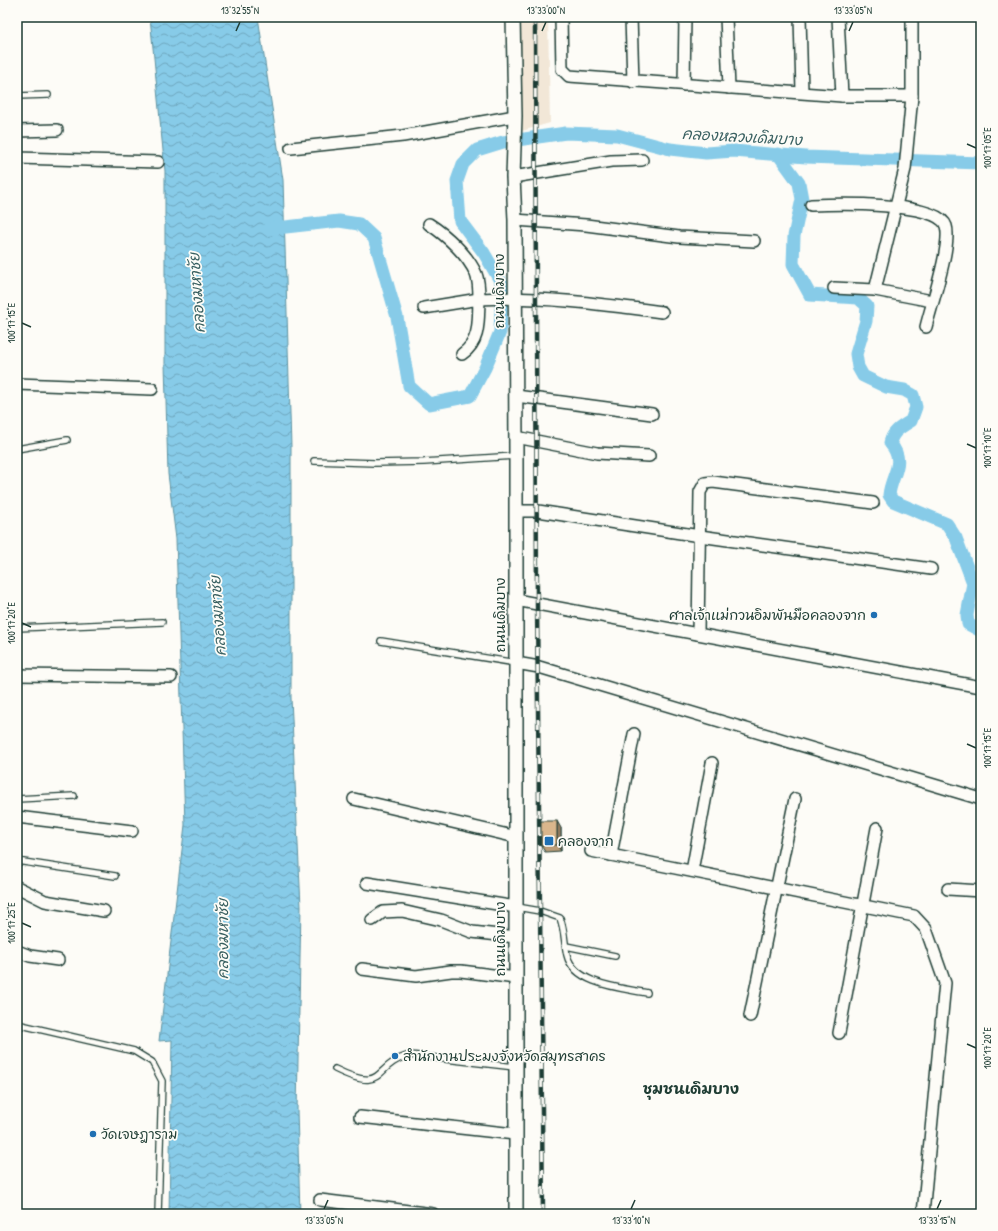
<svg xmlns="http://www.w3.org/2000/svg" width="998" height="1231" viewBox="0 0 998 1231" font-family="'Patrick Hand','Playpen Sans Thai',sans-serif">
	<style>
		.built { fill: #f2e7d7 }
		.water { fill: url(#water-waves); stroke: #5d92a0 }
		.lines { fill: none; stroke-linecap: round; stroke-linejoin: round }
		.canal { stroke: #87cbe8; stroke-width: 13 }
		.service-casing { stroke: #1f3d34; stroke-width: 8 }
		.minor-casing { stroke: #1f3d34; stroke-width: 14 }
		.tertiary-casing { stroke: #1f3d34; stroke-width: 16 }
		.service { stroke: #fdfcf7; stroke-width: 5.5 }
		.minor { stroke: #fdfcf7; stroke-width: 11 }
		.tertiary { stroke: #fdfcf7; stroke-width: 13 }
		.rail-casing { stroke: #1f3d34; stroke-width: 4.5 }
		.rail { stroke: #fdfcf7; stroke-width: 3; stroke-dasharray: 9; stroke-linecap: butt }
		.wall { fill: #bb9d78; stroke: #1f3d34 }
		.shaded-wall { fill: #997f62; stroke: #1f3d34 }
		.building { fill: #dab68c; stroke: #1f3d34 }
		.ticks { fill: none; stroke: #1f3d34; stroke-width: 1.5 }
		.poi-dot { fill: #1f6fb2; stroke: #fdfcf7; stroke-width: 1.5 }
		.labels { text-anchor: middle; stroke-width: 3.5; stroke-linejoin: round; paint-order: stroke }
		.street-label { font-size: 14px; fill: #1f3d34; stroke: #fdfcf7 }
		.poi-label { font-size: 14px; fill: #1f3d34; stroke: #fdfcf7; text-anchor: start }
		.water-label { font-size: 15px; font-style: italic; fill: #396061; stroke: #fdfcf7 }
		.neighbourhood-label { font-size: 15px; font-weight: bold; fill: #1f3d34; stroke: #fdfcf7 }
		.neatline { fill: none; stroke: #1f3d34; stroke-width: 1.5 }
		.ticks-label { font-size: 10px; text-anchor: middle; fill: #1f3d34 }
	</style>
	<defs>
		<pattern id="water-waves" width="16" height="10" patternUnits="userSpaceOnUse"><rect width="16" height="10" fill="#87cbe8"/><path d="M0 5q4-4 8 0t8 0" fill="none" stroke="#6ea6bd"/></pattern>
	</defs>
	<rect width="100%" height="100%" fill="#fdfcf7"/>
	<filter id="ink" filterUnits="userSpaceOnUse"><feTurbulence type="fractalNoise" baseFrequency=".025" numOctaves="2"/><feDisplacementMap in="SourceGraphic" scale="8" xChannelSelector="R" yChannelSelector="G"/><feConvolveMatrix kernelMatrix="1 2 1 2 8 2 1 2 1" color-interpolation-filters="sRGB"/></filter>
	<g filter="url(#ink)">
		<polygon class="built" points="519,17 548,17 550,123 518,132"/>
		<polygon class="water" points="150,17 258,17 283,180 291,447 291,698 301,907 297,1110 300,1214 169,1214 172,1040 159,1041 185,825 176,539 168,474 165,363 165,171"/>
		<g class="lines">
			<g class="canal">
				<path d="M 778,154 L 799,183 L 802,199 L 794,236 L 793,264 L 810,295 L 858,298 L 867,306 L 866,321 L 856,354 L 858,367 L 863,376 L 886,387 L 904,390 L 913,395 L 916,407 L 911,421 C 901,427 892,432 890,443 C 907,463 891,474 889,495 L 893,501 L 947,524 L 956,538 L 973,583 L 967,615 L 968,624 L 981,631"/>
				<polyline points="268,229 339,221 359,224 374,238 397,317 409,386 429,404 470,396 485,368 500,332 502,284 484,253 460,221 457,181 463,164 477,150 503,142 566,133 617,135 670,149 706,153 734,151 806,157 981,163"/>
			</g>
			<defs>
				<g id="service">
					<polyline points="17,96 48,95"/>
					<polyline points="17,449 67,440"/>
					<polyline points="314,461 375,463 424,462 516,456"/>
					<polyline points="17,628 162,622"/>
					<polyline points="381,641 516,663"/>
					<polyline points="17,799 74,796"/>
					<polyline points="17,861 115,876"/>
					<path d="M 517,907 L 540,911 L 560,918 C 565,931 564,942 567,955 C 574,985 623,988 647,993"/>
					<polyline points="566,946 615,956"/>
					<polyline points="17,1024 134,1051 152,1062 162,1081 158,1214"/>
					<path d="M 335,1069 C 388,1095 371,1065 410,1055 L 515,1067"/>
				</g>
				<g id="minor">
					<polyline points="561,17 562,69 569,76 842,96 912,96 905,169 875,290"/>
					<polyline points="631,17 633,82"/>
					<polyline points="726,17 729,88"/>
					<polyline points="800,17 802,92"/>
					<polyline points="838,17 842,96"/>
					<polyline points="912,17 912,96"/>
					<polyline points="684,85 685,17"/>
					<polyline points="17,131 57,130"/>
					<polyline points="291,148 403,136 515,116"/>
					<polyline points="17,158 158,162"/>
					<polyline points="513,177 611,161 642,160"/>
					<path d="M 811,205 C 834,204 938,201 946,226 C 952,244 931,306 926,327"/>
					<polyline points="515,220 586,225 679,237 754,241"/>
					<path d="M 429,224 C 446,235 468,255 476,274 C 479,281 479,291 479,299 C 541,296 601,304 662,312"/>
					<polyline points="834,288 875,290 932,301"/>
					<path d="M 424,308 L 479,299 C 478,320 481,341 462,354"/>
					<polyline points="17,384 152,389"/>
					<polyline points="516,396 652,414"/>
					<polyline points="516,437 597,453 649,456"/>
					<polyline points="516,511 538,511 700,536 931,569"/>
					<polyline points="516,600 981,687"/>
					<polyline points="698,634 700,492 705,483 713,482 873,503"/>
					<polyline points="516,663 539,667 981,799"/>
					<polyline points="17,675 171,677"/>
					<polyline points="354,799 516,837"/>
					<polyline points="17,817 132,831"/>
					<polyline points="591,851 914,916 926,929 945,983 923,1214"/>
					<polyline points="611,855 634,734"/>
					<polyline points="692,871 712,763"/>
					<polyline points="367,883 516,907"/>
					<polyline points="17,887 45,901 104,911"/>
					<polyline points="948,889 981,891"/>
					<polyline points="372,920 383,912 402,911 441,920 472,932 516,937"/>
					<polyline points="17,951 30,956 58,960"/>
					<polyline points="362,969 416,976 451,971 461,971 516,978"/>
					<polyline points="750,1016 795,799"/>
					<polyline points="839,1033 877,828"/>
					<polyline points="360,1117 515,1134"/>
					<polyline points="320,1200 433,1214"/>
				</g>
				<polyline id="tertiary" points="513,17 515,116 513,177 515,220 516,456 516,1214"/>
			</defs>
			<use href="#service" class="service-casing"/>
			<use href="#minor" class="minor-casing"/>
			<use href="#tertiary" class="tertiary-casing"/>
			<use href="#service" class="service"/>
			<use href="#minor" class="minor"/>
			<use href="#tertiary" class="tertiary"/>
			<defs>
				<polyline id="rail" points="535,17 537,604 543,1214"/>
			</defs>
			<use href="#rail" class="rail-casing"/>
			<use href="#rail" class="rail"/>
		</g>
		<polygon class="wall" points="561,828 561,851 545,852 541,845"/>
		<polygon class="shaded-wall" points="557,821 561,828 561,851 557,845"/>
		<rect class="building" x="541" y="821" width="16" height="24"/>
	</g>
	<path class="ticks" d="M 236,31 L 240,22M 542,31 L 546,22M 849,31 L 853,22M 967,144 L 976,148M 22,323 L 31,327M 967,444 L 976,448M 22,623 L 31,627M 967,744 L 976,748M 22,923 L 31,927M 967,1044 L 976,1048M 324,1209 L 328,1200M 631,1209 L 635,1200M 937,1209 L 941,1200"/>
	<g class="poi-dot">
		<circle cx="874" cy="615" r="4"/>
		<rect x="544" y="836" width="10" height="10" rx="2"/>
		<circle cx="395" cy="1056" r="4"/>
		<circle cx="93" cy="1134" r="4"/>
	</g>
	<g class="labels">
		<g class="street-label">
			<text transform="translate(499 291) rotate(-90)" y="5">ถนนเดิมบาง</text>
			<text transform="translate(500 615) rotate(-90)" y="5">ถนนเดิมบาง</text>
			<text transform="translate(500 939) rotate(-90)" y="5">ถนนเดิมบาง</text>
		</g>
		<g class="poi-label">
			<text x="866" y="620" text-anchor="end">ศาลเจ้าแม่กวนอิมพันมือคลองจาก</text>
			<text x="558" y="846">คลองจาก</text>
			<text x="403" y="1061">สำนักงานประมงจังหวัดสมุทรสาคร</text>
			<text x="101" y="1139">วัดเจษฎาราม</text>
		</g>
		<g class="water-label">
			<text transform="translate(742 137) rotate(3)" y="5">คลองหลวงเดิมบาง</text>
			<text transform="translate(197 293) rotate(-94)" y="5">คลองมหาชัย</text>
			<text transform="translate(218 616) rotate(-94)" y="5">คลองมหาชัย</text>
			<text transform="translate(223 939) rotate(-90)" y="5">คลองมหาชัย</text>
		</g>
		<g class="neighbourhood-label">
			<text x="691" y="1094">ชุมชนเดิมบาง</text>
		</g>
	</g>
	<rect width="998" height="1231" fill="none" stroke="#fdfcf7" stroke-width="44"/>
	<rect x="22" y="22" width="954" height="1187" class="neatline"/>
	<g class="ticks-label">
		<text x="240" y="14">13°32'55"N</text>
		<text x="546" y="14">13°33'00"N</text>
		<text x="853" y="14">13°33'05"N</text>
		<text transform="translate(987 148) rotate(-90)" y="4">100°17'05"E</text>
		<text transform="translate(11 323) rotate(-90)" y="4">100°17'15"E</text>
		<text transform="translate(987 448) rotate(-90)" y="4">100°17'10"E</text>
		<text transform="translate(11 623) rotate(-90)" y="4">100°17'20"E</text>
		<text transform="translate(987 748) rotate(-90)" y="4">100°17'15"E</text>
		<text transform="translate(11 923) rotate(-90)" y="4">100°17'25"E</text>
		<text transform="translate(987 1048) rotate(-90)" y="4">100°17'20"E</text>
		<text x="324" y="1224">13°33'05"N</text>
		<text x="631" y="1224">13°33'10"N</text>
		<text x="937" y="1224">13°33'15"N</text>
	</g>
</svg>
